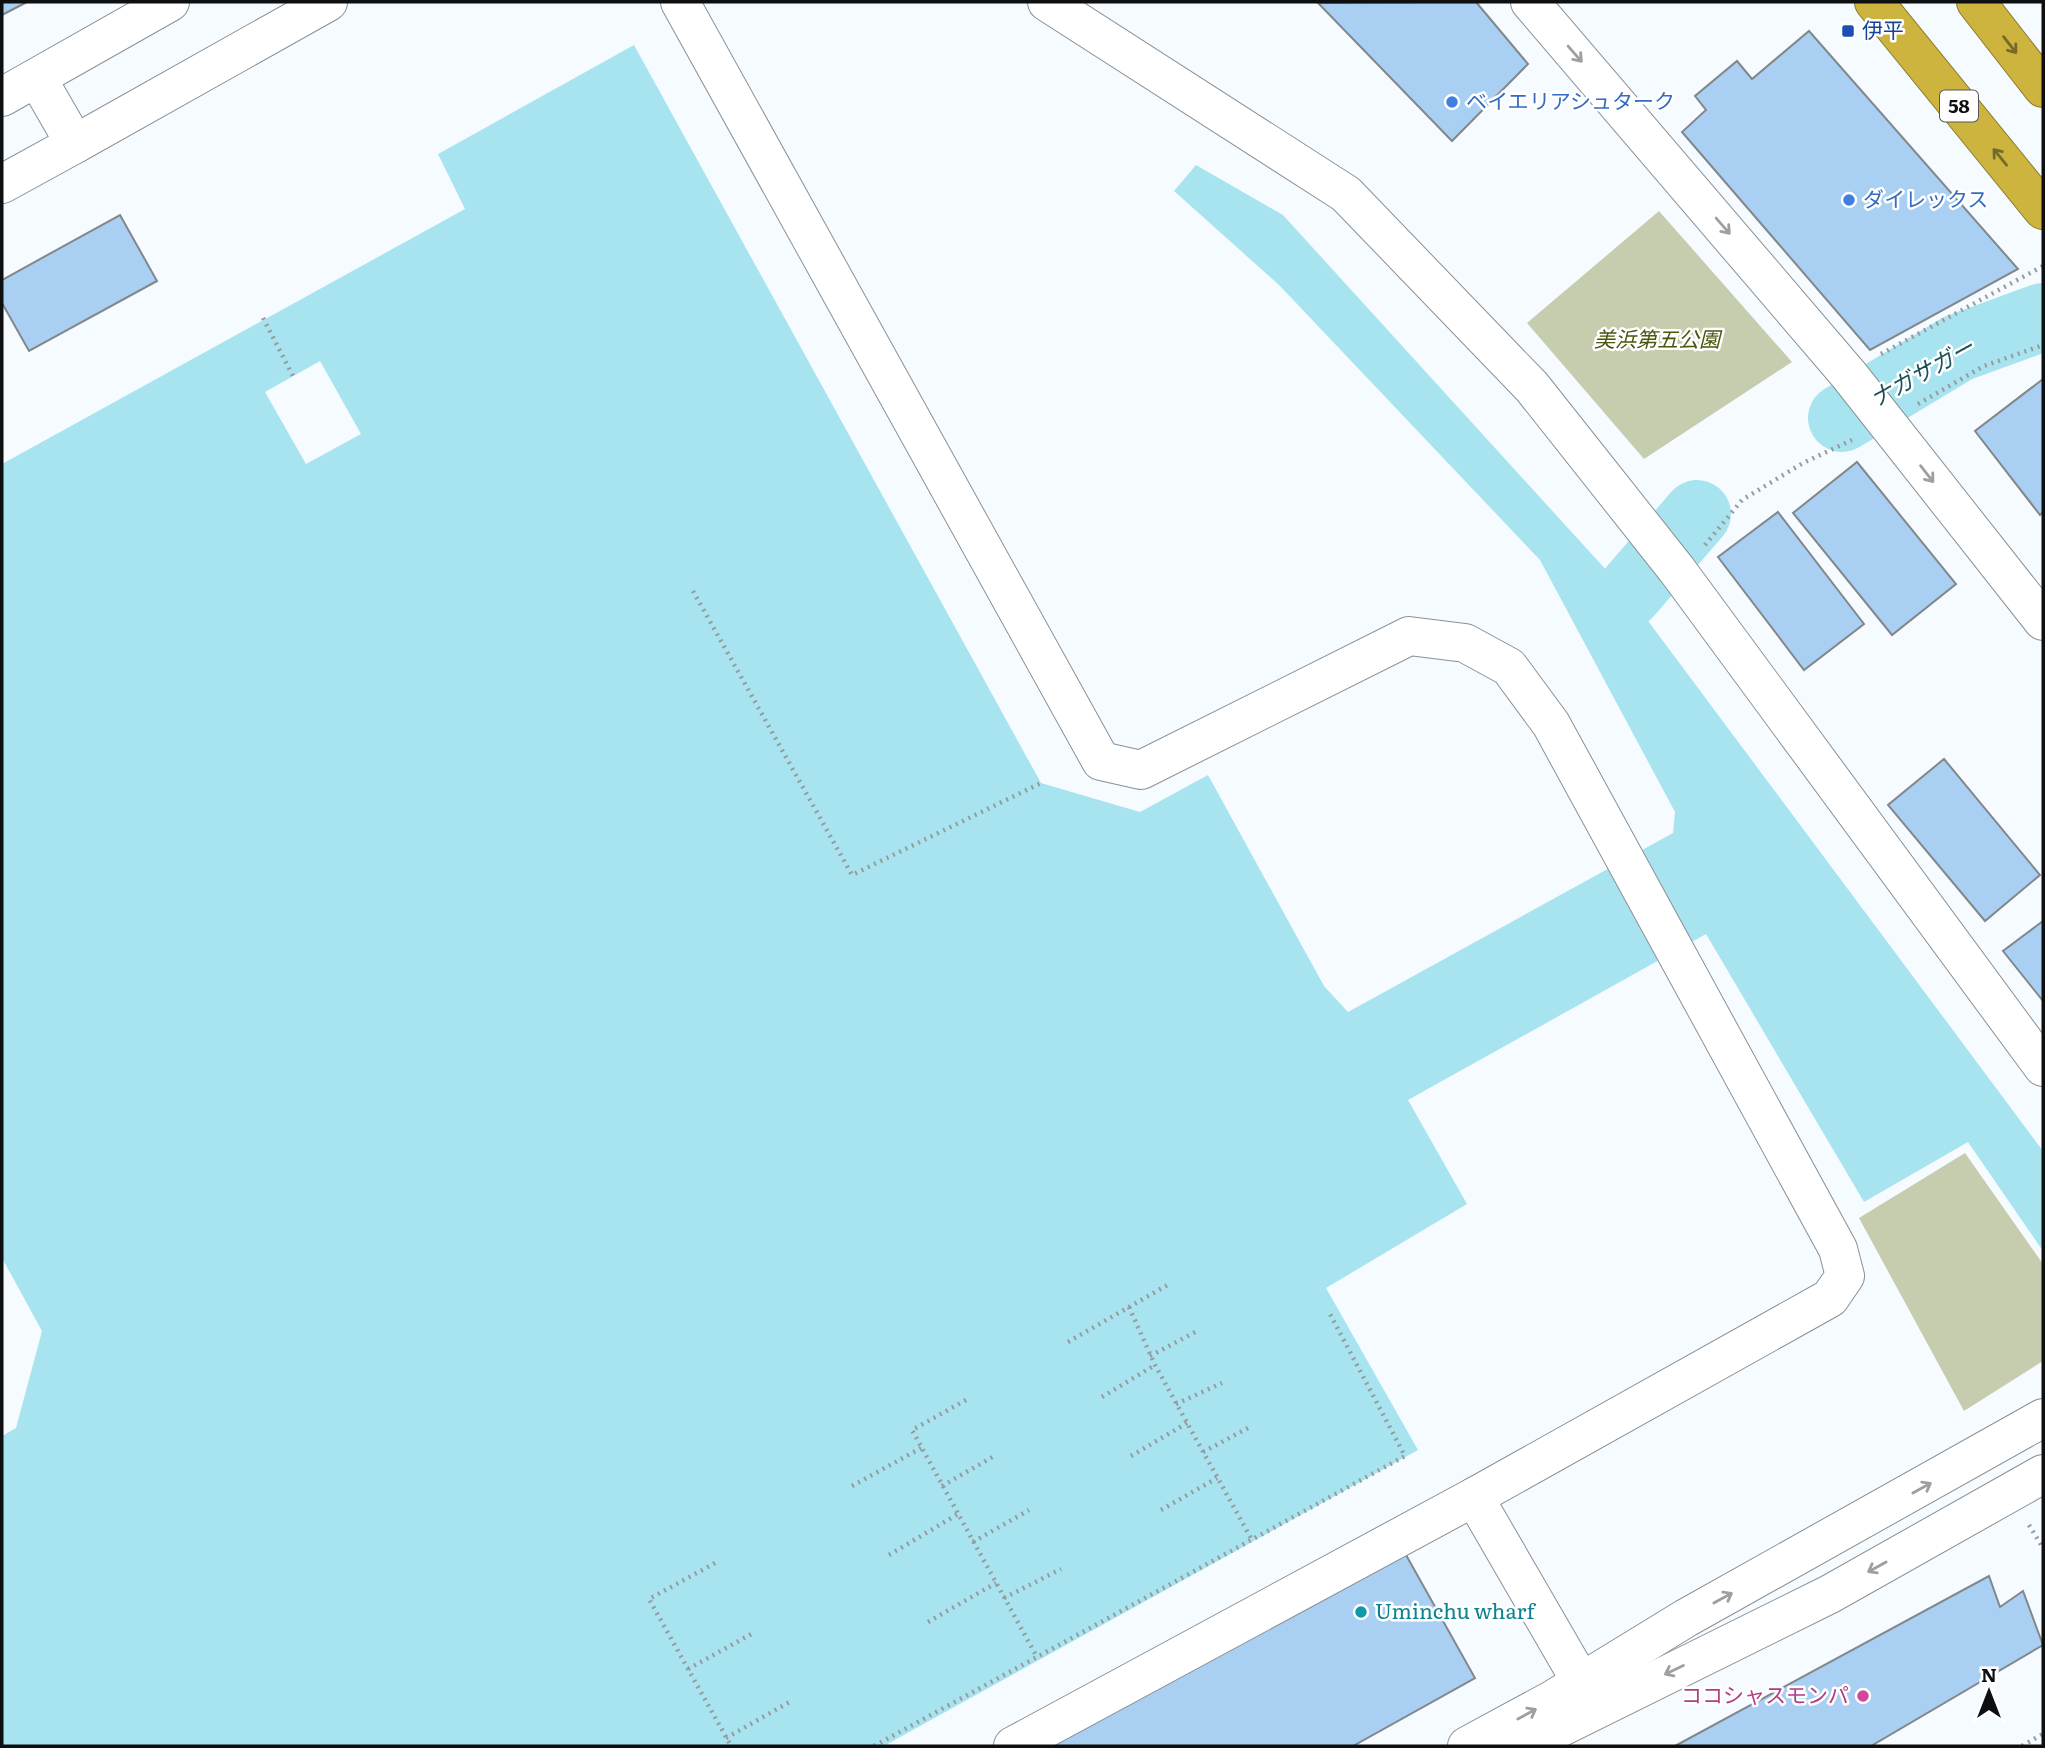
<svg xmlns="http://www.w3.org/2000/svg" width="2045" height="1748" viewBox="0 0 2045 1748" font-family="Literata,'Noto Sans JP',serif">
	<style>
		.green { fill: #c6cdaf }
		.water { fill: #a8e4ef }
		.pier { fill: #f6fbff }
		.lines { fill: none; stroke-linecap: round; stroke-linejoin: round }
		.river { stroke: #a8e4ef; stroke-width: 68 }
		.building { fill: #a9d0f2; stroke: #82878c; stroke-width: 2 }
		.minor-casing { stroke: #8a9095; stroke-width: 40 }
		.highway-casing { stroke: #897a2e; stroke-width: 40 }
		.path { stroke: #979b9e; stroke-width: 4.5; stroke-dasharray: 2 5; stroke-linecap: butt }
		.minor { stroke: #fff; stroke-width: 38 }
		.highway { stroke: #ccb43e; stroke-width: 38 }
		.oneway { stroke: #766a2a }
		.oneway2 { stroke: #9e9fa0 }
		.transit-dot { fill: #1a4fb4; stroke: #fff; stroke-width: 2.5 }
		.shop-dot { fill: #3f7fe0; stroke: #fff; stroke-width: 2.5 }
		.culture-dot { fill: #0f9aa8; stroke: #fff; stroke-width: 2.5 }
		.hotel-dot { fill: #d1479c; stroke: #fff; stroke-width: 2.5 }
		.labels { text-anchor: middle; stroke-width: 5; stroke-linejoin: round; paint-order: stroke }
		.shield { fill: #fff; stroke: #565758; stroke-width: 2 }
		.shield-label { font-size: 19px; font-weight: bold; fill: #0d0f11 }
		.transit-label { font-size: 21px; fill: #164399; stroke: #fff; text-anchor: start }
		.shop-label { font-size: 21px; fill: #366cbe; stroke: #fff; text-anchor: start }
		.park-label { font-size: 21px; font-style: italic; fill: #4c560e; stroke: #fff }
		.culture-label { font-size: 21px; fill: #0d838f; stroke: #fff; text-anchor: start }
		.hotel-label { font-size: 21px; fill: #b23c85; stroke: #fff; text-anchor: end }
		.water-label { font-size: 23px; font-style: italic; fill: #1c5058; stroke: #fff }
	</style>
	<rect width="100%" height="100%" fill="#f6fbff"/>
	<g class="green">
		<polygon points="1659,211 1792,362 1644,459 1527,323"/>
		<polygon points="1965,1153 2043,1264 2043,1361 1964,1411 1859,1218"/>
	</g>
	<polygon class="water" points="634,45 1041,783 1140,812 1208,775 1324,986 1348,1012 1673,833 1675,812 1540,560 1279,285 1174,191 1196,165 1283,215 1628,594 2043,1151 2043,1251 1968,1142 1864,1202 1706,934 1408,1100 1467,1204 1326,1288 1418,1450 884,1746 2,1746 2,1436 16,1428 42,1331 2,1258 2,464 465,209 438,154"/>
	<polygon class="pier" points="320,361 361,434 306,464 265,392"/>
	<g class="lines">
		<g class="river">
			<polyline points="1842,418 1958,348 2043,317"/>
			<polyline points="1628,594 1697,514"/>
		</g>
	</g>
	<g class="building">
		<polygon points="2,2 27,2 2,15"/>
		<polygon points="1476,2 1528,64 1452,141 1318,3"/>
		<polygon points="1809,31 2018,269 1870,350 1682,132 1706,110 1695,96 1737,61 1752,79"/>
		<polygon points="120,215 157,281 29,351 2,303 2,280"/>
		<polygon points="2043,379 2043,512 2040,515 1975,431"/>
		<polygon points="1857,462 1956,584 1892,635 1793,513"/>
		<polygon points="1778,512 1864,624 1804,670 1718,557"/>
		<polygon points="1944,759 2040,875 1985,921 1888,805"/>
		<polygon points="2043,921 2043,1001 2003,951"/>
		<polygon points="1401,1546 1475,1678 1353,1746 1048,1746"/>
		<polygon points="1989,1576 2000,1607 2023,1591 2043,1645 1871,1746 1675,1746"/>
	</g>
	<g class="lines">
		<defs>
			<g id="minor">
				<polyline points="680,2 1101,761 1141,770 1409,636 1465,643 1509,667 1551,724 1838,1249 1845,1276 1830,1298 1474,1497 1580,1680"/>
				<polyline points="1047,2 1346,194 1532,387 1677,570 2043,1067"/>
				<polyline points="1530,2 1849,375 2043,621"/>
				<polyline points="37,78 75,144 328,2"/>
				<polyline points="2,97 170,2"/>
				<polyline points="2,184 75,144"/>
				<polyline points="1013,1746 1474,1497"/>
				<polyline points="1467,1746 1552,1700 1686,1618 2043,1418"/>
				<polyline points="1523,1746 1830,1594 2043,1474"/>
			</g>
			<g id="highway">
				<polyline points="1874,2 2043,210"/>
				<polyline points="1976,2 2043,88"/>
			</g>
		</defs>
		<use href="#minor" class="minor-casing"/>
		<use href="#highway" class="highway-casing"/>
		<g class="path">
			<polyline points="263,318 293,376"/>
			<polyline points="1881,354 2043,266"/>
			<polyline points="1918,404 1984,366 2043,345"/>
			<polyline points="1705,545 1742,500 1803,463 1852,440"/>
			<polyline points="693,591 852,875 1041,783"/>
			<polyline points="1129,1307 1155,1365 1252,1540"/>
			<polyline points="1068,1342 1171,1283"/>
			<polyline points="1150,1356 1199,1330"/>
			<polyline points="1102,1397 1155,1365"/>
			<polyline points="966,1400 912,1430 1037,1657"/>
			<polyline points="1176,1404 1222,1383"/>
			<polyline points="1203,1452 1248,1428"/>
			<polyline points="1131,1456 1187,1423"/>
			<polyline points="852,1486 921,1448"/>
			<polyline points="942,1486 996,1455"/>
			<polyline points="1161,1510 1217,1478"/>
			<polyline points="2029,1525 2043,1548"/>
			<polyline points="973,1542 1029,1510"/>
			<polyline points="889,1555 958,1514"/>
			<polyline points="715,1563 649,1599 731,1746"/>
			<polyline points="1004,1598 1061,1569"/>
			<polyline points="928,1622 996,1583"/>
			<polyline points="688,1669 755,1632"/>
			<polyline points="726,1738 793,1700"/>
			<polyline points="874,1746 1405,1456 1330,1314"/>
			<polyline points="2022,1746 2043,1734"/>
		</g>
		<use href="#minor" class="minor"/>
		<use href="#highway" class="highway"/>
	</g>
	<defs><path id="oneway-shaft" d="M-6 0H5M1.5-3L5.5 0L1.5 3" fill="none" stroke-width="1.6" stroke-linecap="round" stroke-linejoin="round" transform="scale(1.75)"/></defs>
	<g class="oneway">
		<use href="#oneway-shaft" transform="translate(2010 45) rotate(52)"/>
		<use href="#oneway-shaft" transform="translate(2000 157) rotate(-129)"/>
	</g>
	<g class="oneway2">
		<use href="#oneway-shaft" transform="translate(1575 54) rotate(49)"/>
		<use href="#oneway-shaft" transform="translate(1723 226) rotate(49)"/>
		<use href="#oneway-shaft" transform="translate(1927 474) rotate(52)"/>
		<use href="#oneway-shaft" transform="translate(1922 1488) rotate(-29)"/>
		<use href="#oneway-shaft" transform="translate(1877 1567) rotate(151)"/>
		<use href="#oneway-shaft" transform="translate(1723 1598) rotate(-29)"/>
		<use href="#oneway-shaft" transform="translate(1674 1670) rotate(154)"/>
		<use href="#oneway-shaft" transform="translate(1527 1714) rotate(-29)"/>
	</g>
	<rect class="transit-dot" x="1841" y="24" width="14" height="14" rx="3.5"/>
	<g class="shop-dot">
		<circle cx="1452" cy="102" r="7"/>
		<circle cx="1849" cy="200" r="7"/>
	</g>
	<circle class="culture-dot" cx="1361" cy="1612" r="7"/>
	<circle class="hotel-dot" cx="1863" cy="1696" r="7"/>
	<g class="labels">
		<rect class="shield" x="1940" y="90.5" width="38" height="31" rx="5"/>
		<g class="shield-label">
			<text x="1959" y="113">58</text>
		</g>
		<g class="transit-label">
			<text x="1862" y="38">伊平</text>
		</g>
		<g class="shop-label">
			<text x="1466" y="109">ベイエリアシュターク</text>
			<text x="1863" y="207">ダイレックス</text>
		</g>
		<g class="park-label">
			<text x="1657" y="347">美浜第五公園</text>
		</g>
		<g class="culture-label">
			<text x="1375" y="1619">Uminchu wharf</text>
		</g>
		<g class="hotel-label">
			<text x="1849" y="1703">ココシャスモンパ</text>
		</g>
		<g class="water-label">
			<text transform="translate(1922 373) rotate(-29)" y="8">ナガサガー</text>
		</g>
	</g>
	<rect width="2045" height="1748" fill="none" stroke="#0d0f11" stroke-width="7"/>
	<g transform="translate(1989 1692)" stroke="#ffffff" stroke-width="5" paint-order="stroke">
	<path d="M0-5L12 26L0 18L-12 26Z" fill="#0d0f11"/>
	<text y="-10" font-size="19" font-weight="bold" text-anchor="middle" fill="#0d0f11">N</text>
	</g>
</svg>
